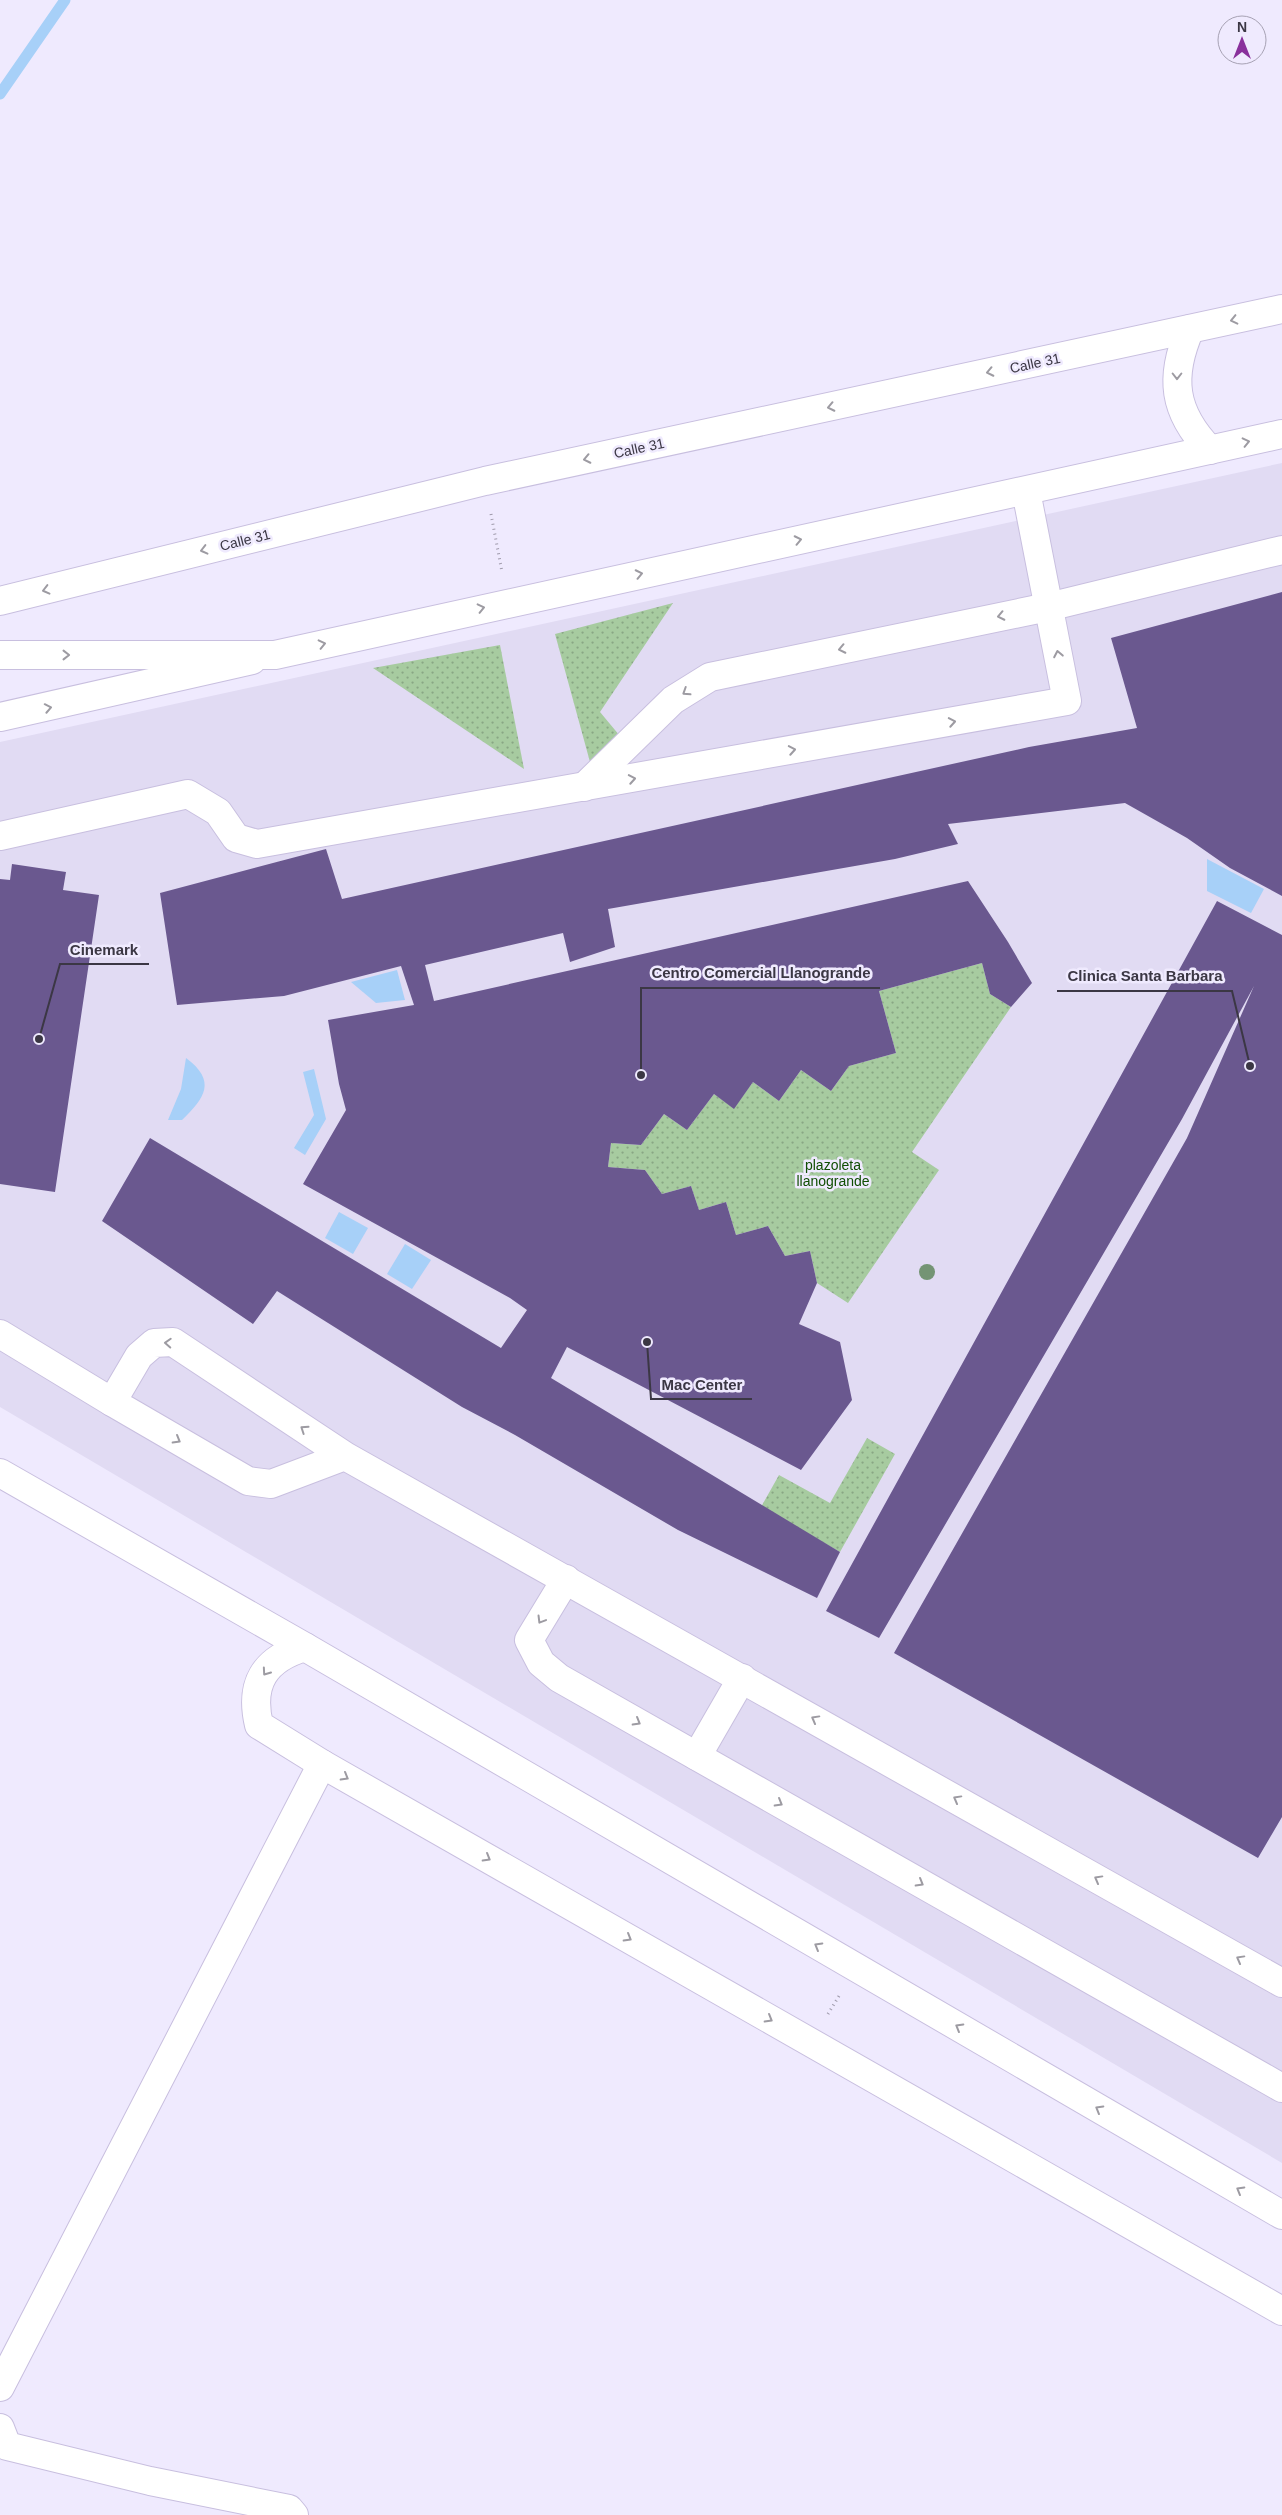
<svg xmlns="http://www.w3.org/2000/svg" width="1282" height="2515" viewBox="0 0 1282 2515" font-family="Helvetica,sans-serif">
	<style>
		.built { fill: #e1dbf3 }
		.grass { fill: url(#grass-dots) }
		.water { fill: #a7d0f8 }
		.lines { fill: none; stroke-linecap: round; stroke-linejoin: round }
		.stream { stroke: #a7d0f8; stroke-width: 11 }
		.building { fill: #6a588f }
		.minor-casing { stroke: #c8bfdf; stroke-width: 30 }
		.major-casing { stroke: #c8bfdf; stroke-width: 30 }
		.path { stroke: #a09bac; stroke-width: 3; stroke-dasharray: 1 4; stroke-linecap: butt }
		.minor { stroke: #fff; stroke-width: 28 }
		.major { stroke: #fff; stroke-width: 28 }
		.tree { fill: #749474 }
		.oneway { stroke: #9d9ba2 }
		.labels { text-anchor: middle; stroke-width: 5; stroke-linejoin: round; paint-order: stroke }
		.street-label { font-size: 14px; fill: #3b3744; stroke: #efeafe }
		.park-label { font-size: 14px; fill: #104e03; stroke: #efeafe }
		.leader { fill: none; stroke: #3b3744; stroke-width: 2 }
		.callout-dot { fill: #3b3744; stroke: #efeafe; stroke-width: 2 }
		.callout-label { font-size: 15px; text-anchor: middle; font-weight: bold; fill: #3b3744; stroke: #efeafe; stroke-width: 5; stroke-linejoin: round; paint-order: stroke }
	</style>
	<defs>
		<pattern id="grass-dots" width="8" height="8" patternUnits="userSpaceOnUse" patternTransform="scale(1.25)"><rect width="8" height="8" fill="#a7cba0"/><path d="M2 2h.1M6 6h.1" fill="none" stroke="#89a684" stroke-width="1.8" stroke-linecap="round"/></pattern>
	</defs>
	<rect width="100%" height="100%" fill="#efeafe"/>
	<polygon class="built" points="1282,463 1282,2163 0,1407 0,742"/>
	<g class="grass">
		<polygon points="673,603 600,712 620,736 590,762 555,634"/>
		<polygon points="500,645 524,769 373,668"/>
		<polygon points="982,963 990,994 1011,1007 912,1152 939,1170 848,1303 817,1283 810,1251 785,1256 768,1226 736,1235 726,1202 699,1210 691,1186 662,1194 645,1170 608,1167 611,1143 641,1145 664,1114 687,1130 714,1094 734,1108 753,1082 779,1101 801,1070 831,1091 849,1066 896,1053 879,991"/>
		<polygon points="867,1438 895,1454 840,1552 761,1507 779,1475 830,1503"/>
	</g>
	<g class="water">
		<polygon points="1207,859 1264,889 1251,913 1207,891"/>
		<polygon points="397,970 405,1000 376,1003 351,982"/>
		<path d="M 186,1058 C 217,1081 205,1098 182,1120 L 168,1120 L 181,1089 Z"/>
		<polygon points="314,1069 326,1119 305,1155 294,1148 314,1115 303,1072"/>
		<polygon points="339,1212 368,1228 353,1254 325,1238"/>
		<polygon points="405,1244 431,1260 412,1289 387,1274"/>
	</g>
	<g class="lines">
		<polyline class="stream" points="0,94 65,0"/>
	</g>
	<g class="building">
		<polygon points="1282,592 1282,896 1230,868 1187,838 1125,803 948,824 958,844 895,859 608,909 615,947 570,962 563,933 425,965 434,1001 968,881 1008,942 1032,983 1011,1007 990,994 982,963 879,991 896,1053 849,1066 831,1091 801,1070 779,1101 753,1082 734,1109 714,1094 687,1130 664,1114 641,1145 611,1143 608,1167 645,1170 662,1194 691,1186 699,1210 726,1202 736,1235 768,1226 785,1256 810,1251 817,1283 799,1324 840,1342 852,1400 801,1470 567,1347 551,1378 840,1552 817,1598 678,1530 515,1435 462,1407 277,1291 253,1324 102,1221 150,1138 501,1348 527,1310 510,1298 303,1184 346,1110 339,1084 328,1020 414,1005 401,966 284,996 177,1005 160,893 326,849 342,899 1029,747 1137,728 1111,638"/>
		<polygon points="12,864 66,872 63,890 99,895 55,1192 0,1184 0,879 10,880"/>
		<polygon points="1217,901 1282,935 1282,1817 1258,1858 894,1653 1187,1138 1254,986 1182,1119 879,1638 826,1611"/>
	</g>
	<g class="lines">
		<defs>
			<g id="minor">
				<polyline points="0,717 252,660"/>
				<polyline points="584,787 673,700 710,677 1048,607 1282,550"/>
				<polyline points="0,836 188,794 218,812 236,838 257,844 1067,701 1026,491"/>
				<polyline points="0,1334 112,1402"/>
				<polyline points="345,1456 271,1484 248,1481 112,1402 139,1356 154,1343 173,1342 345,1456 1282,1983"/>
				<polyline points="0,1473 305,1647 1282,2215"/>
				<polyline points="566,1579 529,1640 541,1663 559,1678 1282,2088"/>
				<path d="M 305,1647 C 265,1659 249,1683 259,1725 L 322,1764 L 1282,2311"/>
				<polyline points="697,1756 742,1678"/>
				<polyline points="0,2387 322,1764"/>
				<polyline points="0,2428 7,2446 150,2481 289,2509 294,2515"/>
			</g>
			<g id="major">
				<path d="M 1190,329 C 1169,377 1173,412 1210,450"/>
				<polyline points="0,601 485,481 1282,309"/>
				<polyline points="0,655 275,655 1282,434"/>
			</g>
		</defs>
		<use href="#minor" class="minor-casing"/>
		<use href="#major" class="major-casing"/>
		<g class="path">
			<polyline points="491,514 502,572"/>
			<polyline points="828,2014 839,1996"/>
		</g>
		<use href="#minor" class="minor"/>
		<use href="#major" class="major"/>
	</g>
	<circle class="tree" cx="927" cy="1272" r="8"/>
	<defs><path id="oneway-chevron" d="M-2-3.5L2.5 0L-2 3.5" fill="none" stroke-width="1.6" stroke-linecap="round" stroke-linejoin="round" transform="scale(1.25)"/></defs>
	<g class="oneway">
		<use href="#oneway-chevron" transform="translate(1234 320) rotate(167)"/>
		<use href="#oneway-chevron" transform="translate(990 372) rotate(168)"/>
		<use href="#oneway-chevron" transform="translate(1177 376) rotate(90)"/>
		<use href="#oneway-chevron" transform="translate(831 407) rotate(168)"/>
		<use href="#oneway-chevron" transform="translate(1246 442) rotate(-13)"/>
		<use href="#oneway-chevron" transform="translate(587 459) rotate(168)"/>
		<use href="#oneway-chevron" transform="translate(798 540) rotate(-12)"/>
		<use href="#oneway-chevron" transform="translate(204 550) rotate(166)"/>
		<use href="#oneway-chevron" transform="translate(639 574) rotate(-12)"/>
		<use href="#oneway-chevron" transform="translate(46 590) rotate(166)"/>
		<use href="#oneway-chevron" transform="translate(481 608) rotate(-13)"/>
		<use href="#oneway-chevron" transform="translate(1001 616) rotate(168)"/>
		<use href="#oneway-chevron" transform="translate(322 644) rotate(-13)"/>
		<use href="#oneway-chevron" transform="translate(842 649) rotate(168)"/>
		<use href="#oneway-chevron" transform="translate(1058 654) rotate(-101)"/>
		<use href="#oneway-chevron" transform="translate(66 655)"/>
		<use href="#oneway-chevron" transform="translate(686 692) rotate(147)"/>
		<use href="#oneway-chevron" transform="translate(48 708) rotate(-11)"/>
		<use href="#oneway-chevron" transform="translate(952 722) rotate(-10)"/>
		<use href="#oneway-chevron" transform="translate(792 750) rotate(-10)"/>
		<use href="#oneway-chevron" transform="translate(632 779) rotate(-10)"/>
		<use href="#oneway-chevron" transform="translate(168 1343) rotate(-177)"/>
		<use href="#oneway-chevron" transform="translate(304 1429) rotate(-146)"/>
		<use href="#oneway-chevron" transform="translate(177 1440) rotate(30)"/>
		<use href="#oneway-chevron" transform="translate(541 1620) rotate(121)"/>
		<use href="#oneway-chevron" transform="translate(266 1672) rotate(125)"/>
		<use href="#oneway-chevron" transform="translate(815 1719) rotate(-151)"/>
		<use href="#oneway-chevron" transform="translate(637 1722) rotate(30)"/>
		<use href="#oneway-chevron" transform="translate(345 1777) rotate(30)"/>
		<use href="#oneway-chevron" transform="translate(957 1799) rotate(-151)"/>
		<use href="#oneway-chevron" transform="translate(779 1803) rotate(30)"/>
		<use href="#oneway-chevron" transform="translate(487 1858) rotate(30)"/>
		<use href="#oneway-chevron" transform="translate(1098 1879) rotate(-151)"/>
		<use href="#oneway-chevron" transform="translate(920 1883) rotate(30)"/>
		<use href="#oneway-chevron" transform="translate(628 1938) rotate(30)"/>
		<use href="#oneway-chevron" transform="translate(818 1946) rotate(-150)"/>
		<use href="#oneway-chevron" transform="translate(1240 1959) rotate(-151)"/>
		<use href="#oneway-chevron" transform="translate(769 2019) rotate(30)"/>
		<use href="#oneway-chevron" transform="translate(959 2027) rotate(-150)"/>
		<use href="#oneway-chevron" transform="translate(1099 2109) rotate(-150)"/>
		<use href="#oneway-chevron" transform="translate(1240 2190) rotate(-150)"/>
	</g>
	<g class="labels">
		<g class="street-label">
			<text transform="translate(1035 363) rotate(-12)" y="5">Calle 31</text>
			<text transform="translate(639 448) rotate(-12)" y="5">Calle 31</text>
			<text transform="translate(245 540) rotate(-14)" y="5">Calle 31</text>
		</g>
		<g class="park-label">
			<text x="833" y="1170">plazoleta<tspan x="833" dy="16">llanogrande</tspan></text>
		</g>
	</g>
	<path class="leader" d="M39 1039L60 964H149M641 1075L641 988H880M1250 1066L1232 991H1057M647 1342L651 1399H752"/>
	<g class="callout-dot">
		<circle cx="39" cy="1039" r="5"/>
		<circle cx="641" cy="1075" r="5"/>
		<circle cx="1250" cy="1066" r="5"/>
		<circle cx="647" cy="1342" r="5"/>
	</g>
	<g class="callout-label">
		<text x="104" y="955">Cinemark</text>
		<text x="761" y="978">Centro Comercial Llanogrande</text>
		<text x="1145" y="981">Clinica Santa Barbara</text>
		<text x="702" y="1390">Mac Center</text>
	</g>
	<g transform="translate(1242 40)"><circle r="24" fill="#efeafe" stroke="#a7a2b4"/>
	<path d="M0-4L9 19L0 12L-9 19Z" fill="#89309c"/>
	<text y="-8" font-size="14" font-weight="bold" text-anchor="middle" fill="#3b3744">N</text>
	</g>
</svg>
